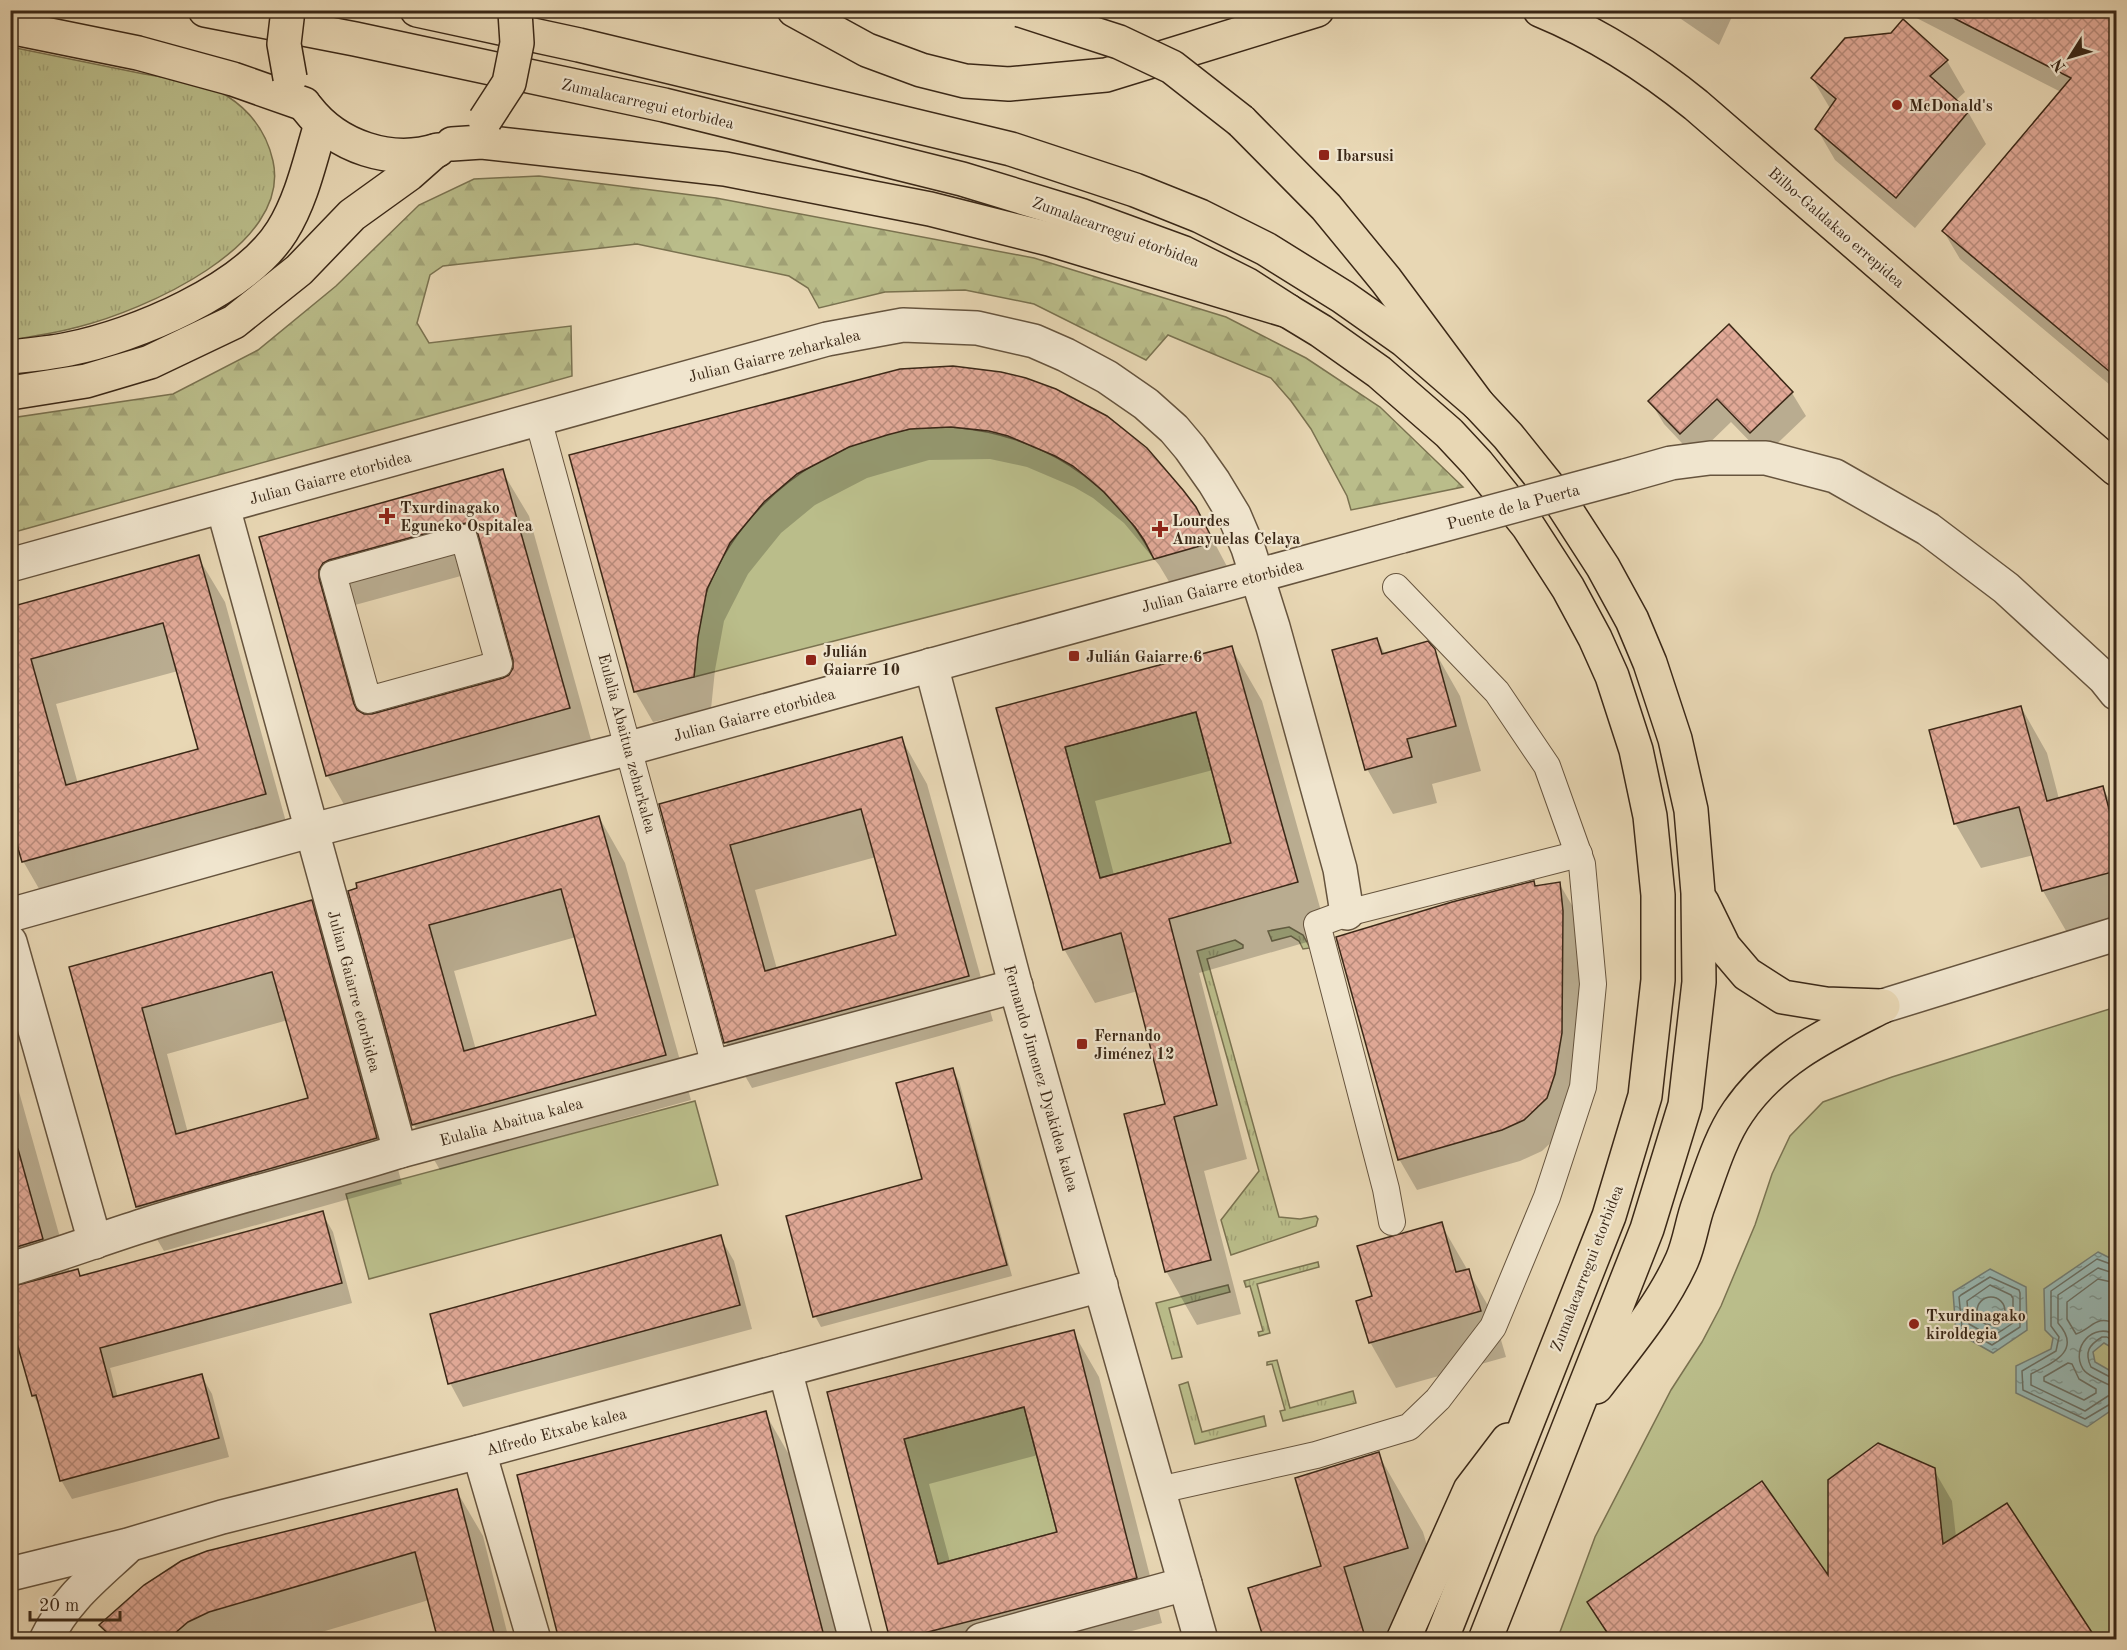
<svg xmlns="http://www.w3.org/2000/svg" width="2127" height="1650" viewBox="0 0 2127 1650" font-family="'Old Standard TT',serif">
	<style>
		.grass { fill: url(#grass-tufts); stroke: #7a7250; stroke-width: 1.5 }
		.forest { fill: url(#forest-firs); stroke: #7a7250; stroke-width: 1.5 }
		.green { fill: #babd8a; stroke: #7a7250; stroke-width: 1.5 }
		.water { fill: url(#water-ripples); stroke: #737e75; stroke-width: 1.5 }
		.shadow { fill: #0003; fill-rule: evenodd }
		.lines { fill: none; stroke-linecap: round; stroke-linejoin: round }
		.shore { stroke: #6a7065; stroke-width: 1.5 }
		.building { fill: url(#building-cross-hatch); stroke: #3b2817; stroke-width: 1.5; fill-rule: evenodd }
		.pedestrian-casing { stroke: #66543e; stroke-width: 28 }
		.minor-casing { stroke: #66543e; stroke-width: 36 }
		.primary-casing { stroke: #3b2817; stroke-width: 36 }
		.trunk-casing { stroke: #3b2817; stroke-width: 36 }
		.pedestrian { stroke: #f0e5ce; stroke-width: 26 }
		.minor { stroke: #f0e5ce; stroke-width: 33 }
		.primary { stroke: #e8d7b4; stroke-width: 33 }
		.trunk { stroke: #e8d7b4; stroke-width: 33 }
		.minor-bridge-casing { stroke: #66543e; stroke-width: 36; stroke-linecap: butt }
		.primary-bridge-casing { stroke: #3b2817; stroke-width: 36; stroke-linecap: butt }
		.minor-bridge { stroke: #f0e5ce; stroke-width: 33 }
		.primary-bridge { stroke: #e8d7b4; stroke-width: 33 }
		.poi-dot { fill: #8f2418; stroke: #f0e5ce; stroke-width: 2 }
		.labels { text-anchor: middle; stroke-width: 4.5; stroke-linejoin: round; paint-order: stroke }
		.street-label { font-size: 16px; fill: #3b2817; stroke: #f0e5ce }
		.poi-label { font-size: 16px; font-weight: bold; fill: #3b2817; stroke: #f0e5ce; text-anchor: start }
	</style>
	<defs>
		<pattern id="grass-tufts" width="24" height="20" patternUnits="userSpaceOnUse" patternTransform="scale(1.5)"><rect width="24" height="20" fill="#babd8a"/><path d="M3 7l-1-3M5 7V3M7 7l1-3M15 17l-1-3M17 17v-4M19 17l1-3" fill="none" stroke="#a1a276"/></pattern>
		<pattern id="forest-firs" width="22" height="20" patternUnits="userSpaceOnUse" patternTransform="scale(1.5)"><rect width="22" height="20" fill="#babd8a"/><path d="M5 1l3.5 6h-7zM16 11l3.5 6h-7z" fill="#a1a276"/></pattern>
		<pattern id="water-ripples" width="26" height="14" patternUnits="userSpaceOnUse" patternTransform="scale(1.5)"><rect width="26" height="14" fill="#98b8b3"/><path d="M2 4q2-2 4 0t4 0M15 11q2-2 4 0t4 0" fill="none" stroke="#7d9691"/></pattern>
		<pattern id="building-cross-hatch" width="8" height="8" patternUnits="userSpaceOnUse" patternTransform="scale(1.5)"><rect width="8" height="8" fill="#e1a997"/><path d="M0 0l8 8M0 8l8-8" fill="none" stroke="#b88a7a"/></pattern>
	</defs>
	<rect width="100%" height="100%" fill="#e8d7b4"/>
	<filter id="stains"><feTurbulence type="fractalNoise" baseFrequency=".00333" numOctaves="4"/><feColorMatrix values="0 0 0 0 .2 0 0 0 0 .09 0 0 0 0 .02 0 0 0 .5 -.17"/></filter>
	<radialGradient id="worn" r=".72"><stop offset=".6" stop-color="#630" stop-opacity="0"/><stop offset="1" stop-color="#630" stop-opacity=".3"/></radialGradient>
	<g class="grass">
		<path d="M 11,47 C 55,56 100,65 144,74 C 171,79 204,81 227,96 C 252,112 267,134 273,161 C 292,247 142,311 78,327 C 56,333 33,336 11,340 Z"/>
		<polygon points="1289,927 1303,935 1310,948 1303,949 1299,941 1291,936 1272,941 1268,931"/>
		<polygon points="1235,940 1243,945 1243,948 1207,959 1279,1217 1300,1219 1316,1216 1318,1219 1316,1226 1231,1255 1221,1220 1259,1171 1197,951"/>
		<polygon points="1318,1262 1319,1267 1257,1284 1270,1333 1259,1336 1258,1332 1263,1331 1250,1286 1246,1287 1244,1281"/>
		<polygon points="1228,1285 1230,1292 1169,1308 1182,1357 1172,1359 1156,1303"/>
		<polygon points="1277,1360 1290,1408 1353,1391 1356,1403 1283,1421 1280,1411 1285,1410 1272,1364 1267,1365 1267,1362"/>
		<polygon points="1188,1382 1202,1432 1264,1416 1266,1426 1195,1444 1179,1385"/>
	</g>
	<polygon class="forest" points="539,176 716,198 1034,258 1226,317 1306,358 1380,407 1463,487 1351,510 1347,496 1311,429 1291,401 1271,378 1168,335 1146,360 1034,304 965,290 885,292 819,308 808,288 789,276 637,244 443,266 430,275 417,323 429,343 571,326 572,376 11,533 11,418 173,394 258,350 336,286 419,205 474,179"/>
	<g class="green">
		<path d="M 951,427 C 1040,434 1113,480 1154,559 L 694,677 C 696,652 699,611 708,588 C 742,504 821,443 910,429 C 924,427 938,427 951,427 Z"/>
		<polygon points="1196,712 1231,843 1100,878 1065,747"/>
		<polygon points="2116,1007 2116,1639 1557,1640 1595,1537 1671,1390 1702,1342 1721,1306 1755,1225 1772,1174 1790,1136 1823,1102 1892,1077"/>
		<polygon points="695,1101 718,1185 369,1279 346,1194"/>
		<polygon points="1024,1407 1057,1532 938,1564 904,1439"/>
	</g>
	<g class="water">
		<polygon points="2098,1252 2116,1261 2116,1350 2104,1343 2093,1352 2095,1362 2116,1374 2116,1407 2087,1427 2016,1393 2016,1366 2051,1349 2053,1338 2045,1330 2044,1289"/>
		<polygon points="1990,1269 2026,1287 2027,1330 1993,1353 1956,1332 1953,1292"/>
	</g>
	<g class="shadow">
		<polygon points="1668,10 1735,10 1719,45"/>
		<polygon points="1901,10 2116,10 2116,390 1960,259 1944,232 2061,92"/>
		<polygon points="1947,61 1965,92 1955,101 1968,112 1986,144 1915,228 1835,160 1817,129 1831,110 1812,78"/>
		<polygon points="901,370 1213,540 1231,574 1174,590 1159,565 1124,523 1093,498 1074,487 1027,467 990,459 929,460 867,478 815,505 781,533 748,574 724,621 715,670 711,709 653,722 635,691 571,456"/>
		<polygon points="1792,393 1806,416 1764,456 1731,422 1695,457 1664,424 1650,401"/>
		<path d="M 502,471 L 529,516 L 595,754 L 353,820 L 327,775 L 261,538 ZM 490,568 L 515,668 L 511,675 L 504,680 L 369,716 L 344,625 L 348,609 L 355,605 Z"/>
		<path d="M 198,557 L 225,602 L 291,840 L 49,906 L 23,861 L 10,609 ZM 178,671 L 200,750 L 78,784 L 56,704 Z"/>
		<polygon points="1377,639 1385,654 1434,650 1460,696 1481,771 1432,784 1437,803 1393,814 1367,769"/>
		<path d="M 1231,647 L 1262,701 L 1328,936 L 1199,973 L 1247,1159 L 1204,1171 L 1241,1314 L 1197,1325 L 1166,1271 L 1167,1105 L 1138,991 L 1095,1003 L 1064,949 L 998,709 ZM 1213,770 L 1233,844 L 1114,875 L 1095,801 Z"/>
		<polygon points="2021,707 2047,753 2059,799 2103,788 2116,812 2116,923 2069,936 2043,891 2034,855 1981,868 1955,823"/>
		<path d="M 901,738 L 927,784 L 993,1021 L 752,1088 L 726,1043 L 661,805 ZM 876,857 L 898,936 L 777,969 L 755,890 Z"/>
		<path d="M 599,817 L 625,863 L 691,1100 L 440,1170 L 414,1125 L 350,892 ZM 576,937 L 598,1016 L 476,1050 L 454,971 Z"/>
		<polygon points="1533,883 1536,888 1559,883 1577,914 1581,1004 1580,1065 1564,1130 1542,1151 1520,1161 1417,1190 1399,1159"/>
		<path d="M 311,902 L 337,947 L 402,1184 L 164,1251 L 137,1206 L 71,968 ZM 288,1020 L 310,1099 L 188,1133 L 167,1054 Z"/>
		<polygon points="10,1068 14,1074 70,1273 77,1270 81,1277 322,1213 333,1232 352,1303 110,1368 118,1398 201,1375 212,1394 229,1457 72,1499 61,1480 42,1411 33,1395 10,1313"/>
		<polygon points="953,1070 959,1081 1012,1276 821,1327 815,1316 924,1180"/>
		<polygon points="1441,1224 1494,1316 1506,1357 1396,1388 1370,1342 1374,1297"/>
		<polygon points="720,1237 734,1261 752,1329 463,1407 450,1383"/>
		<path d="M 1073,1332 L 1099,1377 L 1162,1623 L 1098,1640 L 891,1640 L 829,1393 ZM 1038,1455 L 1059,1533 L 950,1562 L 929,1484 Z"/>
		<polygon points="765,1413 791,1458 838,1640 561,1640"/>
		<polygon points="1378,1454 1423,1532 1451,1626 1404,1640 1266,1640 1323,1567"/>
		<polygon points="1934,1470 1952,1501 1956,1537 2095,1640 1611,1640 1589,1602 1830,1580"/>
		<polygon points="456,1490 483,1536 509,1640 440,1640 429,1600 295,1640 110,1640 101,1625"/>
	</g>
	<g class="lines">
		<g class="shore">
			<polyline points="2116,1266 2097,1259 2051,1291 2051,1326 2059,1337 2056,1351 2022,1371 2023,1390 2085,1419 2112,1403 2116,1402"/>
			<path d="M 2116,1274 L 2098,1268 L 2058,1295 L 2058,1323 C 2083,1351 2052,1363 2031,1374 L 2031,1385 L 2085,1411 L 2108,1396 L 2116,1395"/>
			<polygon points="1990,1277 2019,1290 2020,1293 2020,1327 1992,1345 1962,1328 1959,1297 1961,1295"/>
			<path d="M 2116,1283 L 2098,1279 L 2067,1302 L 2067,1319 L 2076,1334 C 2093,1328 2096,1314 2116,1324"/>
			<polygon points="1990,1285 2011,1295 2013,1298 2013,1323 1992,1337 1969,1324 1967,1301"/>
			<circle cx="1991" cy="1311" r="14"/>
			<path d="M 2116,1335 C 2093,1321 2070,1348 2083,1369 C 2087,1375 2094,1377 2099,1380 C 2105,1383 2110,1386 2116,1387"/>
			<path d="M 2116,1343 L 2107,1337 L 2102,1337 C 2089,1345 2084,1352 2091,1367 L 2112,1378 L 2116,1379"/>
			<polygon points="2068,1363 2072,1364 2079,1379 2096,1389 2096,1393 2084,1400 2044,1381 2044,1377"/>
		</g>
	</g>
	<g class="building">
		<polygon points="1938,10 2116,10 2116,377 1942,231 2071,78"/>
		<polygon points="1903,19 1948,60 1930,76 1969,111 1896,198 1815,129 1836,99 1811,78 1845,38 1891,33"/>
		<polygon points="1729,324 1793,392 1750,433 1717,399 1680,434 1648,401"/>
		<polygon points="953,366 1001,372 1026,378 1056,389 1107,416 1147,448 1183,490 1196,507 1214,542 1154,559 1144,540 1135,527 1104,492 1089,479 1073,466 1055,456 1008,436 989,431 951,427 910,429 887,435 849,447 797,474 764,502 730,543 707,589 698,637 694,677 634,692 569,455 900,369"/>
		<path d="M 503,469 L 570,708 L 326,776 L 259,537 ZM 467,523 L 474,527 L 478,534 L 513,660 L 513,668 L 509,675 L 503,678 L 372,714 L 364,714 L 357,710 L 354,704 L 319,578 L 319,570 L 323,563 L 329,560 L 460,524 Z"/>
		<path d="M 199,555 L 266,794 L 22,862 L 10,821 L 10,607 ZM 163,623 L 198,749 L 66,785 L 31,659 Z"/>
		<polygon points="1377,638 1382,654 1428,641 1435,649 1456,726 1407,739 1412,757 1365,770 1332,650"/>
		<path d="M 1232,646 L 1298,882 L 1169,919 L 1217,1105 L 1174,1117 L 1211,1260 L 1165,1272 L 1124,1114 L 1165,1104 L 1121,933 L 1063,950 L 996,708 ZM 1196,712 L 1231,843 L 1100,878 L 1065,747 Z"/>
		<polygon points="2021,706 2047,801 2103,786 2116,836 2116,871 2042,891 2019,807 1954,824 1929,730"/>
		<path d="M 902,737 L 969,976 L 724,1043 L 659,804 ZM 861,809 L 896,935 L 765,971 L 730,845 Z"/>
		<path d="M 599,816 L 666,1055 L 412,1125 L 348,891 L 357,888 L 356,883 ZM 561,889 L 596,1015 L 464,1051 L 429,925 Z"/>
		<polygon points="1534,881 1535,886 1560,882 1563,911 1562,1033 1555,1074 1547,1098 1524,1120 1502,1130 1398,1160 1336,937 1452,902"/>
		<path d="M 312,900 L 377,1138 L 136,1207 L 69,967 ZM 272,972 L 308,1098 L 176,1134 L 142,1008 Z"/>
		<polygon points="953,1068 1007,1265 813,1317 786,1216 922,1179 896,1083"/>
		<polygon points="18,1149 43,1239 10,1249 10,1150"/>
		<polygon points="323,1211 342,1283 100,1348 113,1397 202,1374 219,1438 60,1481 36,1395 32,1396 10,1319 10,1287 78,1269 80,1276"/>
		<polygon points="1442,1222 1456,1272 1469,1269 1481,1311 1369,1343 1356,1301 1372,1296 1357,1246"/>
		<polygon points="721,1235 740,1305 448,1384 430,1314"/>
		<path d="M 1074,1330 L 1137,1578 L 897,1640 L 890,1640 L 827,1392 ZM 1024,1407 L 1057,1532 L 938,1564 L 904,1439 Z"/>
		<polygon points="766,1411 825,1640 559,1640 517,1475"/>
		<polygon points="1878,1443 1935,1468 1943,1544 2007,1503 2097,1640 1612,1640 1587,1602 1762,1481 1828,1575 1828,1480"/>
		<polygon points="1379,1452 1408,1548 1344,1567 1366,1640 1264,1640 1248,1588 1321,1566 1295,1478"/>
		<polygon points="457,1489 496,1640 438,1640 415,1552 209,1612 188,1622 167,1640 115,1640 99,1625 144,1585 181,1561 207,1551"/>
	</g>
	<g class="lines">
		<defs>
			<g id="pedestrian">
				<polyline points="538,419 715,1066"/>
				<polygon points="464,538 499,664 368,700 333,574"/>
				<polyline points="1392,1222 1386,1189 1317,924 1347,913 1579,854"/>
				<polyline points="1159,1490 1316,1455 1409,1427 1438,1399 1493,1327 1547,1197 1583,1087 1593,984 1582,864 1547,766 1497,692 1396,587"/>
			</g>
			<g id="minor">
				<polyline points="1625,476 1671,463 1710,458 1766,458 1835,476 1928,529 2006,588 2104,678 2116,693"/>
				<polyline points="223,507 400,1151"/>
				<polyline points="10,565 827,339 903,325 977,328 1034,341 1066,355 1107,377 1146,404 1174,429 1190,448 1214,482 1234,515 1248,548 1273,627 1340,869 1347,913"/>
				<polyline points="931,665 1018,995 1201,1640"/>
				<polyline points="10,915 313,830 630,748 1402,536"/>
				<polyline points="10,942 95,1242"/>
				<polyline points="1883,1006 2116,934"/>
				<path d="M 10,1269 C 56,1256 100,1239 145,1225 C 229,1198 315,1178 400,1151 L 1016,986"/>
				<polyline points="785,1370 856,1640"/>
				<polyline points="479,1452 534,1640"/>
				<polyline points="10,1574 128,1545 222,1517 479,1452 1101,1285"/>
				<path d="M 46,1640 C 64,1601 95,1577 125,1549"/>
				<polyline points="981,1640 1185,1584"/>
			</g>
			<g id="primary">
				<polyline points="794,10 867,50 921,70 965,81 1009,84 1106,75 1317,10"/>
				<path d="M 1540,10 C 1598,34 1648,66 1696,105 L 2116,469"/>
				<path d="M 307,108 C 337,147 391,165 438,150"/>
				<polyline points="1241,121 1326,207 1386,280 1478,404 1508,436 1561,502 1603,567 1632,620 1650,663 1675,739 1691,810 1698,893 1699,982 1685,1105 1647,1229 1485,1640"/>
				<polyline points="452,144 482,142 725,169 930,209 1049,239 1288,311 1321,331 1379,372 1449,433 1477,463 1528,526 1568,588 1595,638 1612,676 1636,750 1650,816 1658,895 1658,980 1645,1096 1609,1216 1441,1640"/>
				<path d="M 10,357 C 30,355 50,353 69,349 C 135,336 245,290 282,231 C 302,199 310,160 321,124"/>
				<polyline points="10,393 86,381 150,362 234,322 299,270 352,215 409,174 435,151"/>
				<polyline points="1702,902 1724,947 1747,974 1783,997 1826,1004 1881,1006"/>
				<path d="M 1596,1387 C 1627,1346 1661,1307 1682,1260 C 1690,1242 1692,1221 1699,1203 C 1710,1173 1720,1138 1738,1112 C 1775,1058 1828,1034 1883,1006"/>
				<polyline points="1403,1640 1470,1490 1508,1440"/>
			</g>
			<g id="trunk">
				<polyline points="205,10 355,39 664,105 962,179 1080,215 1184,253 1246,284 1288,311"/>
				<polyline points="417,10 579,45 1011,149 1135,190 1200,216 1266,249 1343,297 1404,340 1478,404"/>
				<polyline points="10,27 138,53 233,79 304,104"/>
			</g>
		</defs>
		<use href="#pedestrian" class="pedestrian-casing"/>
		<use href="#minor" class="minor-casing"/>
		<use href="#primary" class="primary-casing"/>
		<use href="#trunk" class="trunk-casing"/>
		<use href="#pedestrian" class="pedestrian"/>
		<use href="#minor" class="minor"/>
		<use href="#primary" class="primary"/>
		<use href="#trunk" class="trunk"/>
		<defs>
			<polyline id="minor-bridge" points="1402,536 1625,476"/>
			<g id="primary-bridge">
				<polyline points="288,10 284,44 290,78"/>
				<polyline points="1020,10 1119,42 1172,67 1241,121"/>
				<polyline points="485,120 509,83 517,43 515,12"/>
			</g>
		</defs>
		<use href="#minor-bridge" class="minor-bridge-casing"/>
		<use href="#primary-bridge" class="primary-bridge-casing"/>
		<use href="#minor-bridge" class="minor-bridge"/>
		<use href="#primary-bridge" class="primary-bridge"/>
	</g>
	<g class="poi-dot">
		<circle cx="1897" cy="105" r="6"/>
		<rect x="1318" y="149" width="12" height="12" rx="3"/>
		<path d="M384 507h6v6h6v6h-6v6h-6v-6h-6v-6h6z"/>
		<path d="M1157 520h6v6h6v6h-6v6h-6v-6h-6v-6h6z"/>
		<rect x="1068" y="650" width="12" height="12" rx="3"/>
		<rect x="805" y="654" width="12" height="12" rx="3"/>
		<rect x="1076" y="1038" width="12" height="12" rx="3"/>
		<circle cx="1914" cy="1324" r="6"/>
	</g>
	<g class="labels">
		<g class="street-label">
			<text transform="translate(648 103) rotate(13)" y="6">Zumalacarregui etorbidea</text>
			<text transform="translate(1837 227) rotate(41)" y="6">Bilbo-Galdakao errepidea</text>
			<text transform="translate(1116 231) rotate(20)" y="6">Zumalacarregui etorbidea</text>
			<text transform="translate(774 355) rotate(-14)" y="6">Julian Gaiarre zeharkalea</text>
			<text transform="translate(330 477) rotate(-15)" y="6">Julian Gaiarre etorbidea</text>
			<text transform="translate(1513 506) rotate(-15)" y="6">Puente de la Puerta</text>
			<text transform="translate(1222 585) rotate(-15)" y="6">Julian Gaiarre etorbidea</text>
			<text transform="translate(754 714) rotate(-15)" y="6">Julian Gaiarre etorbidea</text>
			<text transform="translate(628 743) rotate(75)" y="6">Eulalia Abaitua zeharkalea</text>
			<text transform="translate(355 991) rotate(75)" y="6">Julian Gaiarre etorbidea</text>
			<text transform="translate(1042 1078) rotate(74)" y="6">Fernando Jimenez Dyakidea kalea</text>
			<text transform="translate(511 1121) rotate(-15)" y="6">Eulalia Abaitua kalea</text>
			<text transform="translate(1586 1268) rotate(-69)" y="6">Zumalacarregui etorbidea</text>
			<text transform="translate(556 1431) rotate(-15)" y="6">Alfredo Etxabe kalea</text>
		</g>
		<g class="poi-label">
			<text x="1909" y="111">McDonald's</text>
			<text x="1336" y="161">Ibarsusi</text>
			<text x="400" y="513">Txurdinagako<tspan x="400" dy="18">Eguneko Ospitalea</tspan></text>
			<text x="1172" y="526">Lourdes<tspan x="1172" dy="18">Amayuelas Celaya</tspan></text>
			<text x="823" y="657">Julián<tspan x="823" dy="18">Gaiarre 10</tspan></text>
			<text x="1086" y="662">Julián Gaiarre 6</text>
			<text x="1094" y="1041">Fernando<tspan x="1094" dy="18">Jiménez 12</tspan></text>
			<text x="1926" y="1321">Txurdinagako<tspan x="1926" dy="18">kiroldegia</tspan></text>
		</g>
	</g>
	<rect width="2127" height="1650" fill="none" stroke="#e8d7b4" stroke-width="36"/>
	<rect x="12" y="12" width="2103" height="1626" fill="none" stroke="#3b2817" stroke-width="3"/>
	<rect x="18" y="18" width="2091" height="1614" fill="none" stroke="#3b2817" stroke-width="1.5"/>
	<g transform="translate(2070 57) rotate(233)" stroke="#f0e5ce" stroke-width="4.5" paint-order="stroke">
	<path d="M0-4.5L10 22L0 15L-10 22Z" fill="#3b2817"/>
	<text y="-9" font-size="16" font-weight="bold" text-anchor="middle" fill="#3b2817">N</text>
	</g>
	<path d="M30 1611v9h90v-9" fill="none" stroke="#3b2817" stroke-width="3"/>
	<text x="39" y="1611" font-size="18" fill="#3b2817" stroke="#f0e5ce" stroke-width="4.5" paint-order="stroke">20 m</text>
	<rect width="100%" height="100%" filter="url(#stains)"/>
	<rect width="100%" height="100%" fill="url(#worn)"/>
</svg>
